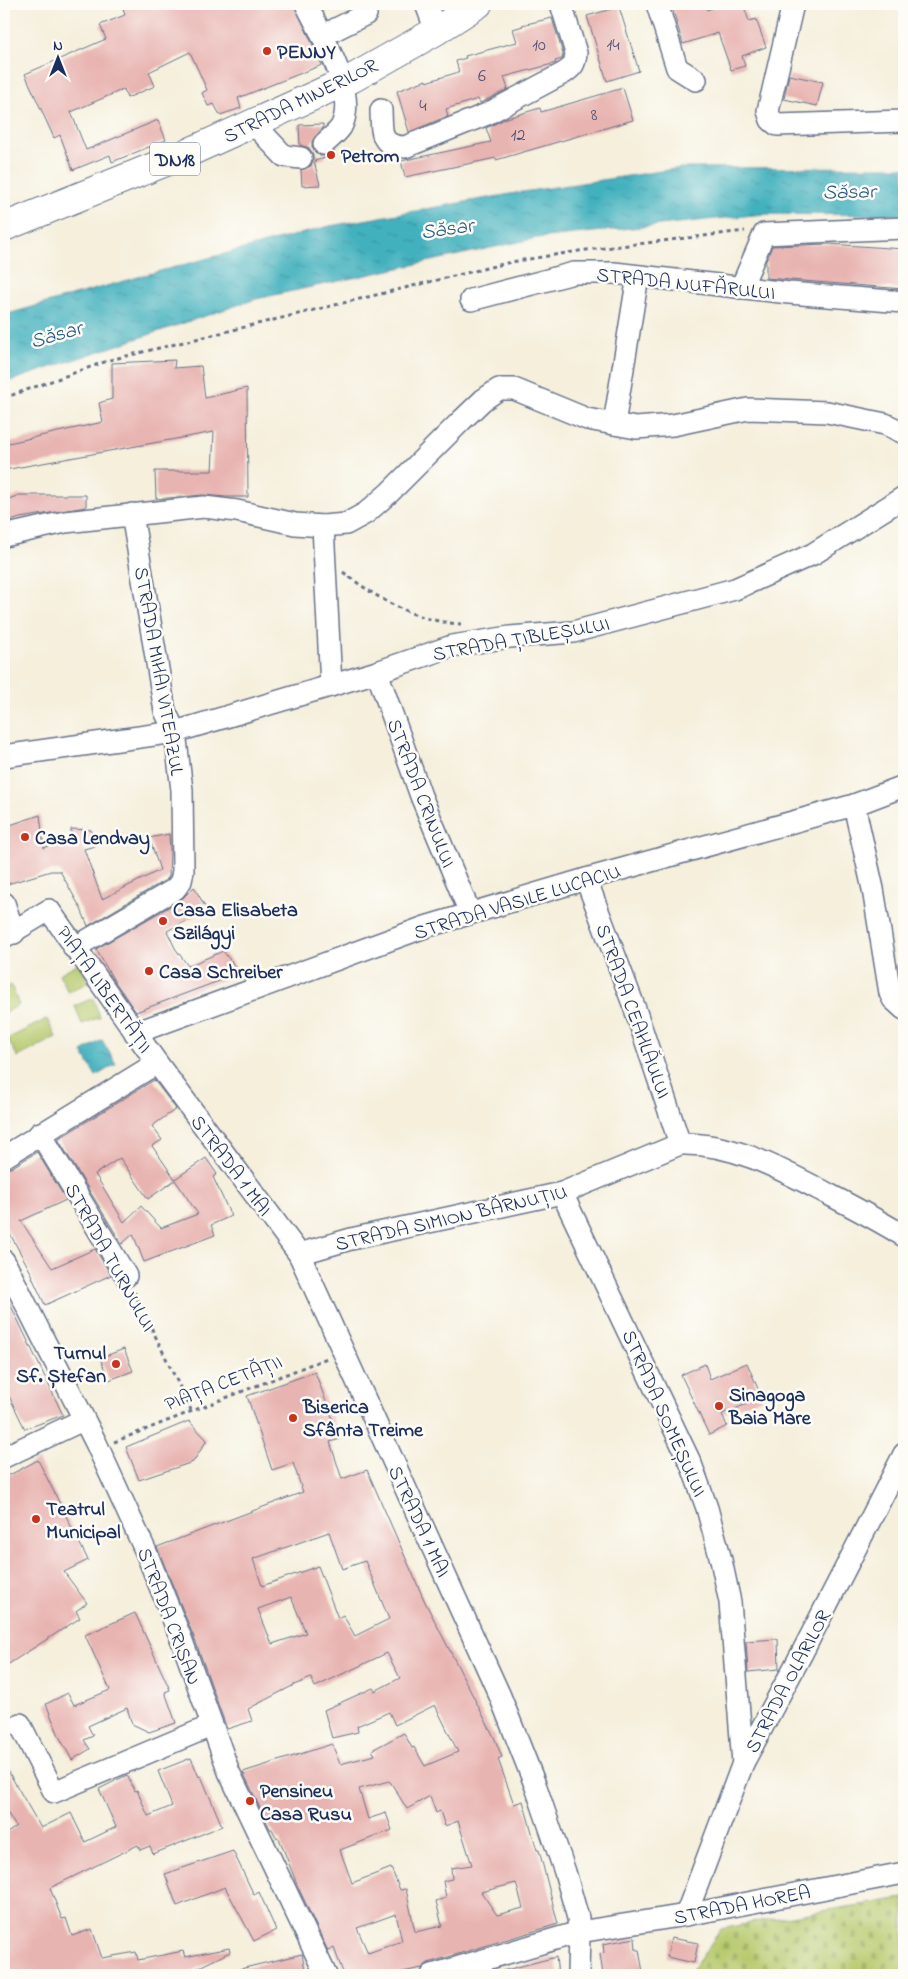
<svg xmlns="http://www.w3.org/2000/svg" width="908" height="1979" viewBox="0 0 908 1979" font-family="'Indie Flower',sans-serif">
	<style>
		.grass { fill: #b6c96c; stroke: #687c65 }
		.cemetery { fill: url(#cemetery-stones); stroke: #687c65 }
		.water { fill: url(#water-ripples); stroke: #2e708e }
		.building { fill: #e8b4b1; fill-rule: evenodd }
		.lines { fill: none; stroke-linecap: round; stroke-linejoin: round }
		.minor-casing { stroke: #67728a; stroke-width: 24 }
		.major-casing { stroke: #67728a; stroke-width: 30 }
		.path { stroke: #67728a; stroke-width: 3; stroke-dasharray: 4 4; stroke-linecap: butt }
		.minor { stroke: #fff; stroke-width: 21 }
		.major { stroke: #fff; stroke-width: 28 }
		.poi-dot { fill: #c8321e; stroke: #fdfcf7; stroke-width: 2 }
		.labels { text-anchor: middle; stroke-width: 5; stroke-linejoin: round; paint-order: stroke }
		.number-label { font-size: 18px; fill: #4e5073 }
		.shield { fill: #fdfcf7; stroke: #5f6c8c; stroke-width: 1 }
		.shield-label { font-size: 19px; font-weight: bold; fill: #1b2f5e }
		.poi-label { font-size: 20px; font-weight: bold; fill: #1b2f5e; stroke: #fdfcf7; text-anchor: start }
		.street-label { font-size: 20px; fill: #1b2f5e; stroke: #fdfcf7 }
		.water-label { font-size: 21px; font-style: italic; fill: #295c80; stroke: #fdfcf7 }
	</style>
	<defs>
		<pattern id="cemetery-stones" width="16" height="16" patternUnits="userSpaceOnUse" patternTransform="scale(1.25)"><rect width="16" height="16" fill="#b6c96c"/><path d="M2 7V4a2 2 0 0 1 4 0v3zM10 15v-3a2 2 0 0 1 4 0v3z" fill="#9cad60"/></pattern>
		<pattern id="water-ripples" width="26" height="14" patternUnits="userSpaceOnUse" patternTransform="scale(1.25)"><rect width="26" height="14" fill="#42b1be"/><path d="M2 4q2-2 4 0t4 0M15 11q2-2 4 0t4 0" fill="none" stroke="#36909e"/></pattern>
	</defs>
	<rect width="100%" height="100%" fill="#fdfcf7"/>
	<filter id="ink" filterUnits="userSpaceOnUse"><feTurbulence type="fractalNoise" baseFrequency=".02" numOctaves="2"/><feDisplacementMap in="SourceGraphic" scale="10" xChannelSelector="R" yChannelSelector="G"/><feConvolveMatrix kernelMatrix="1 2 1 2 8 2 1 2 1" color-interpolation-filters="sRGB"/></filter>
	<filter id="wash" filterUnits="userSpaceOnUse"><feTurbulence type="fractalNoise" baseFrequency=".0096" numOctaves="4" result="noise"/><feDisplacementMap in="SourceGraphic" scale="20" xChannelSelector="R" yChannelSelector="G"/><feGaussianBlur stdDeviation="1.12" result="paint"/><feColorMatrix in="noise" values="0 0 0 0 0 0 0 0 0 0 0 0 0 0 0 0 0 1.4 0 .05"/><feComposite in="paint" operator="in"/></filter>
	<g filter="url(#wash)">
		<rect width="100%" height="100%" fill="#f5efdc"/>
		<g class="grass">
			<polygon points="79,963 89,982 68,992 59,974"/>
			<polygon points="11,985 19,1005 4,1013 4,988"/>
			<polygon points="93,998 100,1017 82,1024 75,1006"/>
			<polygon points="47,1019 56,1037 18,1057 7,1039"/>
		</g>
		<polygon class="cemetery" points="904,1898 904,1975 689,1975 721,1929 760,1921"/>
		<g class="water">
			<polygon points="904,167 904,215 763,214 537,238 256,299 4,383 4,315 156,272 330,226 516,193 681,168"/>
			<polygon points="102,1040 116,1064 96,1076 82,1052"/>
		</g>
		<g id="blocks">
			<g class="building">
				<polygon points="132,4 294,4 322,65 238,98 241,108 220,115 214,104 208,106 202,93 207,90 190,52 149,72 155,86 127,98 124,89 71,112 86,150 158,120 166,140 112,162 110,155 73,170 60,135 54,138 25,74 106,39 100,25 125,15 123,8"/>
				<polygon points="671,4 705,4 707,10 726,4 743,4 749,21 756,19 766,47 742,56 745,66 731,70 718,33 683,44"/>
				<polygon points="619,7 639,71 607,81 587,16"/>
				<polygon points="552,18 563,54 562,59 555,61 556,63 504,77 508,89 480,103 478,99 446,109 448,116 409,132 397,91 426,80 426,82 459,72 456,61 466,58 465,56 517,42 513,29 523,26 522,25"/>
				<polygon points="789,75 823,82 817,106 784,99"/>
				<polygon points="623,88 633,120 496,160 496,158 405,177 401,161 491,142 486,128 507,118 540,108 541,112"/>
				<polygon points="323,124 323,128 312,141 312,147 315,152 320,156 325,156 325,158 314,161 320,185 302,186 301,170 311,166 313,159 313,154 309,148 300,145 299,125"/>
				<polygon points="829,244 904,249 904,289 766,278 766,261 772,246"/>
				<polygon points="175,360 174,368 201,366 205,398 247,388 248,497 226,497 203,495 156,499 155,471 212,471 214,432 4,470 4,444 103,422 99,403 112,399 112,363"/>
				<polygon points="19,495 86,495 86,507 20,518 4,523 4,501"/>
				<polygon points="40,815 44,848 71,837 71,829 91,830 95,846 84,849 102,899 160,870 149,838 169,834 170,850 169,876 167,879 88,926 81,909 60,871 51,871 4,885 4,827"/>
				<polygon points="194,887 207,910 167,931 175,948 188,966 223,951 240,973 136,1012 113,979 96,949 181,900"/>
				<path d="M 154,1080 L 176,1109 L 152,1126 L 162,1140 L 152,1146 L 175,1179 L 206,1158 L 217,1174 L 213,1177 L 231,1216 L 211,1225 L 215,1235 L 144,1262 L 133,1234 L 122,1244 L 58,1139 ZM 120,1158 L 148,1199 L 175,1180 L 198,1214 L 161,1228 L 141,1206 L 124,1222 L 95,1174 Z"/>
				<polygon points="37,1152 66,1200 21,1221 52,1268 95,1249 111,1275 45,1305 32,1277 33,1276 4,1223 4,1169 11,1168"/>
				<polygon points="4,1291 63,1415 25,1429 4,1386"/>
				<polygon points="124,1349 133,1371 109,1380 100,1358"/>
				<polygon points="747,1363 762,1398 722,1414 727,1426 709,1435 681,1375 705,1364 710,1379"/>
				<path d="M 315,1372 L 340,1439 L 330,1442 L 342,1479 L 367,1470 L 425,1602 L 494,1737 L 502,1757 L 498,1759 L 514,1804 L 523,1801 L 537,1850 L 539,1850 L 558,1924 L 428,1963 L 422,1968 L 388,1975 L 344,1975 L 334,1948 L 328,1951 L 298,1887 L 279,1838 L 277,1839 L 272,1829 L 270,1829 L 243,1772 L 332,1744 L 340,1764 L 375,1755 L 372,1750 L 404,1733 L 412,1748 L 414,1747 L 425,1766 L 458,1752 L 435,1705 L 395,1725 L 389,1712 L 357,1726 L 358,1732 L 332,1738 L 324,1710 L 373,1688 L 375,1691 L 400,1678 L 387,1653 L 315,1687 L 311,1678 L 294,1685 L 248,1709 L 252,1721 L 227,1729 L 194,1637 L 157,1547 L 303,1492 L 293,1463 L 272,1470 L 247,1396 ZM 329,1532 L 342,1569 L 365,1561 L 389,1619 L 355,1636 L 343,1615 L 338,1618 L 318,1566 L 262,1586 L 253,1559 ZM 291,1597 L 306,1633 L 272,1644 L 258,1609 ZM 389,1781 L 391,1783 L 407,1809 L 430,1796 L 436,1813 L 440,1811 L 445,1826 L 458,1821 L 472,1865 L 451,1868 L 452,1879 L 443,1881 L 446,1898 L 436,1901 L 442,1926 L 415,1932 L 406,1889 L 400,1890 L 391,1868 L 352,1883 L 340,1850 L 392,1830 L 386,1813 L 368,1819 L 359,1789 ZM 516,1883 L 523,1908 L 497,1915 L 481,1892 ZM 396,1914 L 402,1941 L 368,1953 L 357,1928 Z"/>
				<polygon points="189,1421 207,1440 193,1462 139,1480 126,1447"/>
				<polygon points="38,1460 88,1560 64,1572 87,1603 76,1611 80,1618 4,1667 4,1478"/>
				<polygon points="135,1613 170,1690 165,1692 176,1723 149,1732 132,1724 127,1708 88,1726 93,1736 84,1740 90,1749 72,1760 60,1738 46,1704 68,1693 74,1705 110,1690 85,1635"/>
				<polygon points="778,1639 779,1669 748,1672 746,1641"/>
				<polygon points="191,1758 199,1777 201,1776 222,1826 153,1854 150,1846 140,1850 138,1845 50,1888 62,1919 66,1918 72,1936 92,1929 102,1958 136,1952 138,1960 183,1951 185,1957 229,1948 230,1952 183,1975 12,1975 4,1957 4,1835 16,1827 4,1807 4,1764 41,1828 71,1813 85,1842 116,1827 99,1789 127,1775 135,1791 137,1790 148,1816 172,1806 158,1771"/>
				<polygon points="233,1851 254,1895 259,1892 276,1930 254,1941 225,1887 177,1906 165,1874"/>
				<polygon points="635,1938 636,1950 639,1950 643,1972 622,1975 603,1975 600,1954 604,1953 603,1944"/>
				<polygon points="671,1938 698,1943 694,1963 667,1957"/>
				<polygon points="302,1954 306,1975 236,1975 236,1970"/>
				<polygon points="556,1957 558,1975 503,1975 502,1971"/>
			</g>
		</g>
	</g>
	<g filter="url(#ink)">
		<use href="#blocks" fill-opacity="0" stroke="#67728a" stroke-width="1"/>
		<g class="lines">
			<defs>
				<g id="minor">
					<path d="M 306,4 C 321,35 359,93 341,127 C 337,133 329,139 324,144"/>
					<polyline points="426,4 436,31"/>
					<polyline points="657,4 677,68 696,80"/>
					<polyline points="793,4 768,111 771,120 777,125 904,121"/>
					<polyline points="322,36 366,14 361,4"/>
					<path d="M 381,110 C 382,132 379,146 405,147 L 487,114 L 564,73 C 573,67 575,64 576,53 L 561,4"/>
					<polyline points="254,124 284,156 301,158"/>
					<polyline points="741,288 764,234 904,228"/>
					<polyline points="471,300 574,273 614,273 789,293 904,302"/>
					<polyline points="614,424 638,276"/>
					<polyline points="323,526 331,686"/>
					<polyline points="4,536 65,522 204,507 237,511 295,524 323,526 346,524 366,513 389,493 462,420 483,400 499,389 514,389 587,419 636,428 673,425 748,409 827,412 885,424 904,433"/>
					<polyline points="377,672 421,796 470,913"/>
					<polyline points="4,756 175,732 377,672 452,646 510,637 573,632 735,589 813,554 904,497"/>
					<polyline points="854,805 873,889 890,993 893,999 904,1009"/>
					<polyline points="586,879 635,1009 680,1144"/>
					<polyline points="4,903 14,933"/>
					<polyline points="4,937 49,910 157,1063 4,1157"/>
					<polyline points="74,948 175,889 181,881 183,871 182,790 175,732 165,711 132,514"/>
					<polyline points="135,1033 425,927 586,879 854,805 904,786"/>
					<polyline points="157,1063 299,1254 500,1696 536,1787 565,1872 578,1918 579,1932 578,1975"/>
					<polyline points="40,1133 126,1276"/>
					<polyline points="562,1193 691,1464 707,1508 721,1560 730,1602 743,1763"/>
					<path d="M 299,1254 L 351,1239 L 562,1193 L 680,1144 C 734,1142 784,1171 830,1195 C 855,1208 880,1221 904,1236"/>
					<polyline points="4,1261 96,1443 146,1552 182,1641 229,1772 326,1975"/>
					<polyline points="4,1457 83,1420"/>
					<polyline points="20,1724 54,1792 211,1726"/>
					<polyline points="686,1915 743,1763 802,1653 904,1454"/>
					<polyline points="432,1975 579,1932 686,1915 904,1873"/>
				</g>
				<polyline id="major" points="4,227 183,155 353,78 436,31 478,4"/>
			</defs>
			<use href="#minor" class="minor-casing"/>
			<use href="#major" class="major-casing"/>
			<g class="path">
				<polyline points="4,398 110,360 511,262 579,251 745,231"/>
				<path d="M 343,572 C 379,600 415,621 461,624"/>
				<polyline points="4,1233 9,1243"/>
				<polyline points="134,1292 191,1410"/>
				<polyline points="114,1442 327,1358"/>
			</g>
			<use href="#minor" class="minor"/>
			<use href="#major" class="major"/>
		</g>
	</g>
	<g class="poi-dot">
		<circle cx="267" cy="51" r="5"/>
		<circle cx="331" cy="155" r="5"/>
		<circle cx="25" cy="837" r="5"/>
		<circle cx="163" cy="921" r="5"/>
		<circle cx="149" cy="971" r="5"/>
		<circle cx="116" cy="1364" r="5"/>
		<circle cx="719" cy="1406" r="5"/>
		<circle cx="293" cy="1418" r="5"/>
		<circle cx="36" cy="1519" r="5"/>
		<circle cx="250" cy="1801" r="5"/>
	</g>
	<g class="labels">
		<g class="number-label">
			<text x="539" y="50">10</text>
			<text x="613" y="50">14</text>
			<text x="482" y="81">6</text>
			<text x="423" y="111">4</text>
			<text x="594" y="120">8</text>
			<text x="518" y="140">12</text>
		</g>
		<rect class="shield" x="150" y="142.5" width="50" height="33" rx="4"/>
		<g class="shield-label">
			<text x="175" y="166">DN18</text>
		</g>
		<g class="poi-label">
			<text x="277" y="58">PENNY</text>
			<text x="341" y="162">Petrom</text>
			<text x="35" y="844">Casa Lendvay</text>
			<text x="173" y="916">Casa Elisabeta<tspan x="173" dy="23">Szilágyi</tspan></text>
			<text x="159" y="978">Casa Schreiber</text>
			<text x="106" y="1359" text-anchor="end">Turnul<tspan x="106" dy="23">Sf. Ștefan</tspan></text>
			<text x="729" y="1401">Sinagoga<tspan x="729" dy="23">Baia Mare</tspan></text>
			<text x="303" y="1413">Biserica<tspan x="303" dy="23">Sfânta Treime</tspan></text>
			<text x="46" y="1515">Teatrul<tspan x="46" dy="23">Municipal</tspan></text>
			<text x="260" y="1797">Pensineu<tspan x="260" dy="23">Casa Rusu</tspan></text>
		</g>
		<g class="street-label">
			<text transform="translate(300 100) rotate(-26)" y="7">STRADA MINERILOR</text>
			<text transform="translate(686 283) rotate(6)" y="7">STRADA NUFĂRULUI</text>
			<text transform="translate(521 638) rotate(-10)" y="7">STRADA ȚIBLEȘULUI</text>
			<text transform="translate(160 671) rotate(80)" y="7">STRADA MIHAI VITEAZUL</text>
			<text transform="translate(422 793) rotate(69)" y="7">STRADA CRINULUI</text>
			<text transform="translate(517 901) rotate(-17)" y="7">STRADA VASILE LUCACIU</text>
			<text transform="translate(105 989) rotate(55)" y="7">PIAȚA LIBERTĂȚII</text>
			<text transform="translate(634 1011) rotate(70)" y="7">STRADA CEAHLĂULUI</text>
			<text transform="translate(232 1165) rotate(53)" y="7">STRADA 1 MAI</text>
			<text transform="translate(451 1217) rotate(-13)" y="7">STRADA SIMION BĂRNUȚIU</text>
			<text transform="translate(111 1257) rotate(61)" y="7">STRADA TURNULUI</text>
			<text transform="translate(223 1382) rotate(-21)" y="7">PIAȚA CETĂȚII</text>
			<text transform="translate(665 1413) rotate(66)" y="7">STRADA SOMEȘULUI</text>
			<text transform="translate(420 1521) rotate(65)" y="7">STRADA 1 MAI</text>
			<text transform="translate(170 1616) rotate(69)" y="7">STRADA CRIȘAN</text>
			<text transform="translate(787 1681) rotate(-62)" y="7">STRADA OLARILOR</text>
			<text transform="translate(742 1904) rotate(-11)" y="7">STRADA HOREA</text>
		</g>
		<g class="water-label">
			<text transform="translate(849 191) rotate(-1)" y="7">Săsar</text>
			<text transform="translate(447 228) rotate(-8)" y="7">Săsar</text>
			<text transform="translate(56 334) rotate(-16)" y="7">Săsar</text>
		</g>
	</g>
	<rect width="908" height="1979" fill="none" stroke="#fdfcf7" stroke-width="20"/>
	<g transform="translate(58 58)" stroke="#fdfcf7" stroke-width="4" paint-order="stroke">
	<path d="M0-4L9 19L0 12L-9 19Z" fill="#1b2f5e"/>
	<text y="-8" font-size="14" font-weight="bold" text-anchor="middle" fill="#1b2f5e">N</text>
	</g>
</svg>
